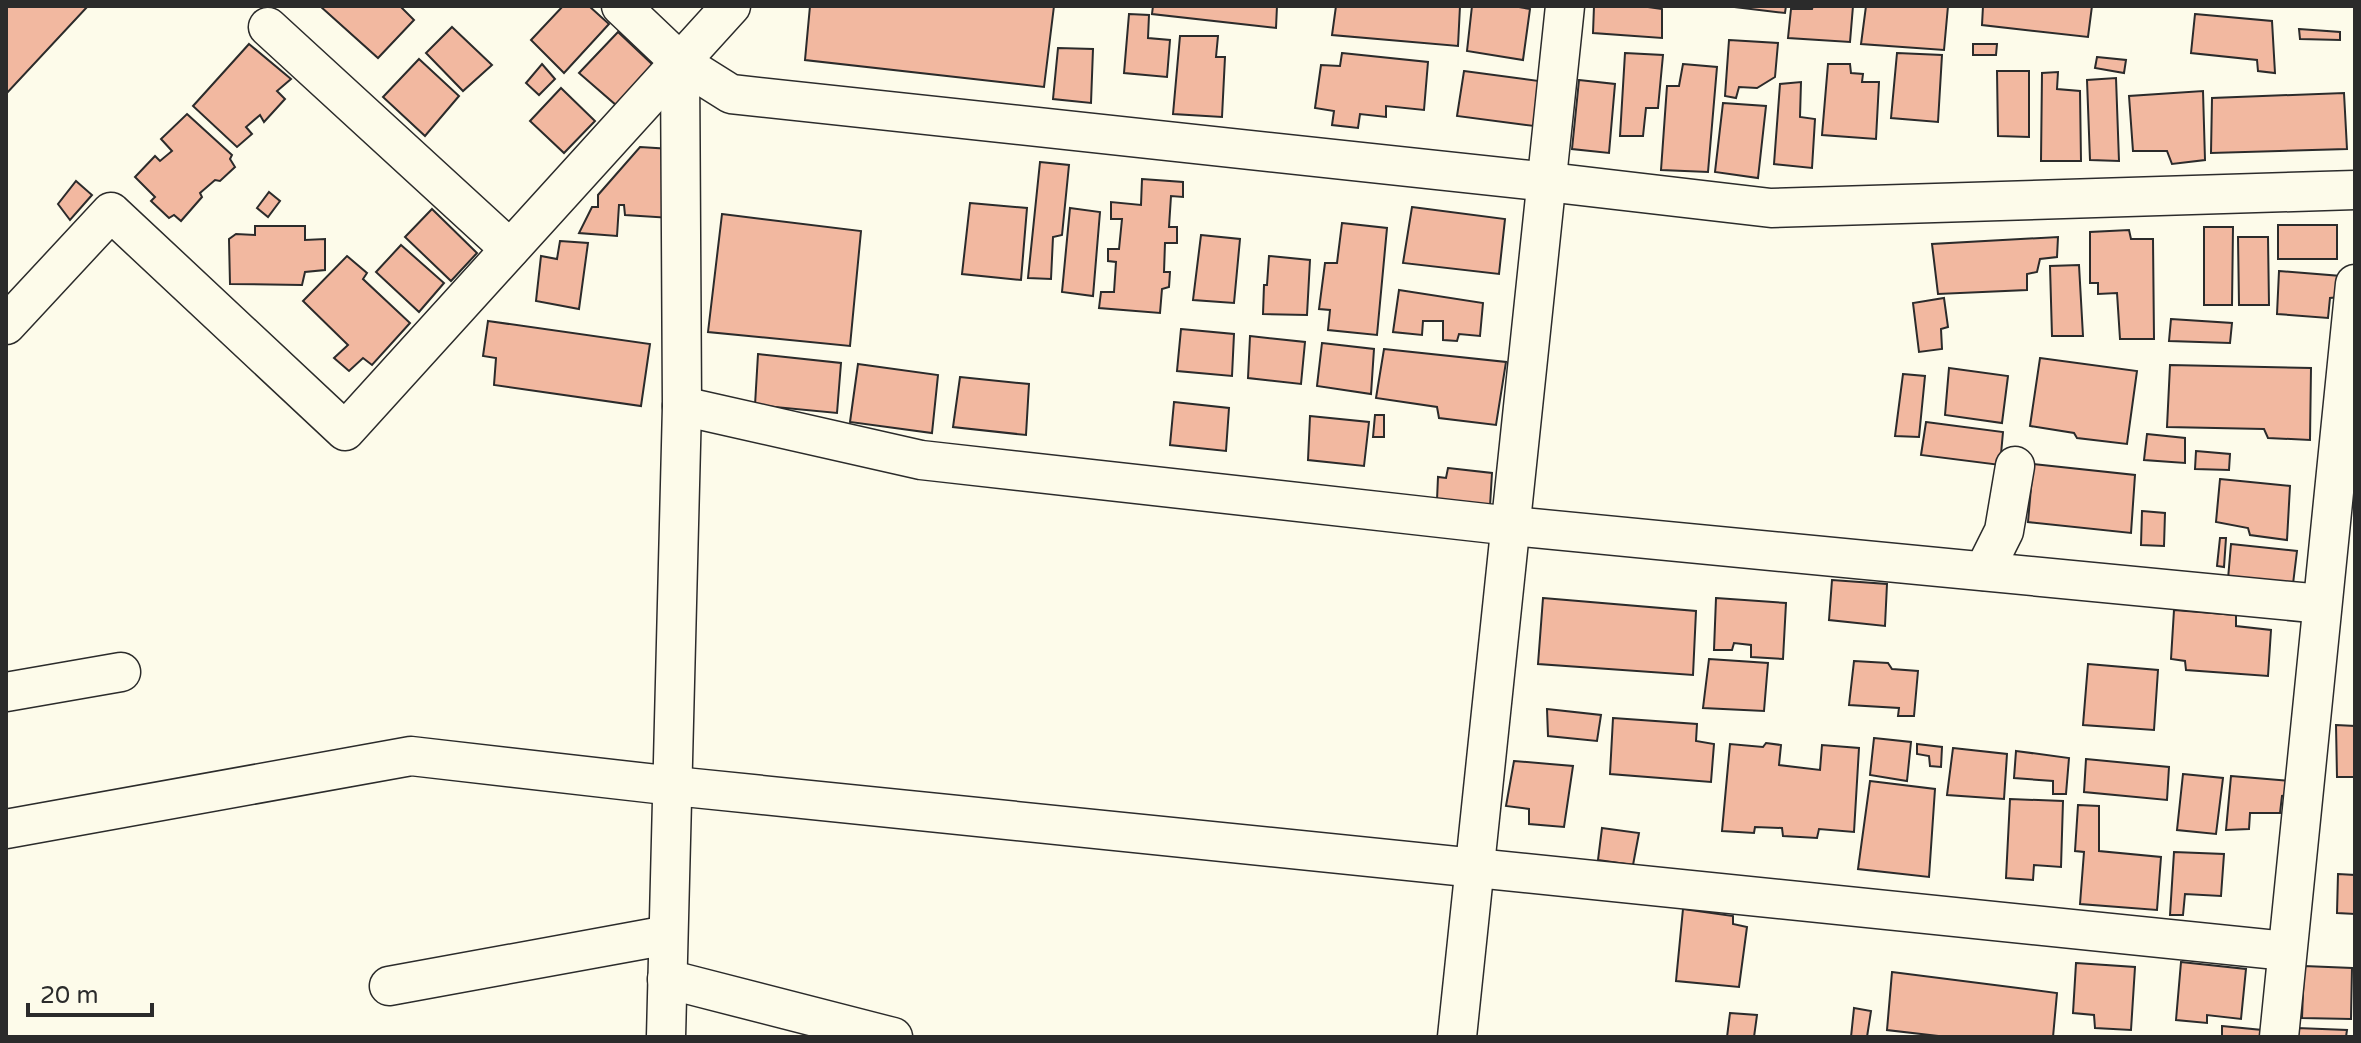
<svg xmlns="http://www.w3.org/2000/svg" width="2361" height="1043" viewBox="0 0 2361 1043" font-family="'Varela Round',sans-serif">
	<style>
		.building { fill: #f2b8a0; stroke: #2b2b2b; stroke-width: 2 }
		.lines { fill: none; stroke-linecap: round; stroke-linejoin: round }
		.minor-casing { stroke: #2b2b2b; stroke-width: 41 }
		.minor { stroke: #fdfbea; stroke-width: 38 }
	</style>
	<rect width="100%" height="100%" fill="#fdfbea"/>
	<g class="building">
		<polygon points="6,6 88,6 6,94"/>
		<polygon points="320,6 400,6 414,20 378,58"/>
		<polygon points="563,6 589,6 609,24 564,73 531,40"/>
		<polygon points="810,6 1054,6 1044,87 805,60"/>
		<polygon points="1153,6 1277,6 1276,28 1152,14"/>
		<polygon points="1336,6 1460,6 1458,46 1332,35"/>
		<polygon points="1472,6 1513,6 1530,9 1523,60 1467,51"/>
		<polygon points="1594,6 1641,6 1662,9 1662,38 1593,33"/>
		<polygon points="1726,6 1786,6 1785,13"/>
		<polygon points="1813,6 1853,6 1850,42 1788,38 1791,9 1812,9"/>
		<polygon points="1866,6 1948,6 1944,50 1861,44"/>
		<polygon points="1983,6 2092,6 2088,37 1982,25"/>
		<polygon points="1129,14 1149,15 1148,38 1170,40 1167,77 1124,73"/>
		<polygon points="2195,14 2272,21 2275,73 2258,71 2257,60 2191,53"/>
		<polygon points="452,27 492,65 463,91 426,53"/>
		<polygon points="2299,29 2340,32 2340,40 2300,39"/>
		<polygon points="618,32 653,65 616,105 579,73"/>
		<polygon points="1180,36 1218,36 1216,57 1225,57 1222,117 1173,114"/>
		<polygon points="1729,40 1778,43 1775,77 1757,88 1739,87 1736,98 1725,96"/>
		<polygon points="249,44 291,79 277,91 285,99 264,122 260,115 246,127 252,134 237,147 193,106"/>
		<polygon points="1973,44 1997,44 1996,55 1973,55"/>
		<polygon points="1058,48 1093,49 1091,103 1053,99"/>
		<polygon points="1342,53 1428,62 1424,110 1386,106 1386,117 1360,114 1358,128 1332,125 1334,111 1315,108 1321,65 1340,66"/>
		<polygon points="1625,53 1663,55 1658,108 1646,108 1643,136 1620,136"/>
		<polygon points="1897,53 1942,55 1938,122 1891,118"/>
		<polygon points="2097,57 2126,60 2124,73 2095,68"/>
		<polygon points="419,59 459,96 425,136 383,97"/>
		<polygon points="542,64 555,79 539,95 526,83"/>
		<polygon points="1683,64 1717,67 1708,172 1661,170 1667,86 1679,86"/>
		<polygon points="1828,64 1850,64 1851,73 1863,74 1862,82 1879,82 1876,139 1822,135"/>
		<polygon points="1464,71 1539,81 1534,126 1457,116"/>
		<polygon points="1997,71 2029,71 2029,137 1998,136"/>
		<polygon points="2058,72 2057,89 2080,91 2081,161 2041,161 2042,73"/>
		<polygon points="2116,78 2119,161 2090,160 2087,80"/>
		<polygon points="1579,80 1615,84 1609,153 1572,149"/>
		<polygon points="1801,82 1800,117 1815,119 1812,168 1774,164 1780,84"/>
		<polygon points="561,88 595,121 564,153 530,121"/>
		<polygon points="2203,91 2205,160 2172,164 2167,151 2133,151 2129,96"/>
		<polygon points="2344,93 2347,149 2211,153 2212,98"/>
		<polygon points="1723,103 1766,106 1758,178 1715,172"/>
		<polygon points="187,114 232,155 230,159 235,167 220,181 215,180 200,193 202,197 181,221 174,215 169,218 151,201 155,197 135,177 155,156 160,161 172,151 161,139"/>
		<polygon points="640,147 671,149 671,218 625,215 624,205 619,205 617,236 579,233 592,207 598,207 598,195"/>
		<polygon points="1040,162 1069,165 1062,235 1053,237 1051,279 1028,278"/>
		<polygon points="1142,179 1183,182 1183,197 1171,196 1169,227 1177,227 1177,243 1165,243 1164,272 1170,272 1169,287 1162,289 1160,313 1099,308 1101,292 1114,292 1116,262 1108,261 1108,249 1119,249 1122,219 1111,219 1111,202 1141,205"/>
		<polygon points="76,181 92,195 70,220 58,204"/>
		<polygon points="269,192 280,201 268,217 257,208"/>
		<polygon points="970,203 1027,208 1021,280 962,274"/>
		<polygon points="1412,207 1505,219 1499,274 1403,263"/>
		<polygon points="1070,208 1100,212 1093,296 1062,292"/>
		<polygon points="432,209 477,253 451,281 405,237"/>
		<polygon points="722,214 861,231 850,346 708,332"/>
		<polygon points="1342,223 1387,228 1377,335 1328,330 1330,310 1319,309 1325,263 1337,263"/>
		<rect x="2278" y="225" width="59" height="34"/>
		<polygon points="255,226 305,226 305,240 325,239 325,270 305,272 302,285 230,284 229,239 236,234 255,235"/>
		<polygon points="2204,227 2233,227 2232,305 2204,305"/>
		<polygon points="2129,230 2131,239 2153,239 2154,339 2120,339 2117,293 2098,294 2098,283 2090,283 2090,232"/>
		<polygon points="1201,235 1240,239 1234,303 1193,300"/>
		<polygon points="2058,237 2057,257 2040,259 2037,272 2027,274 2027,290 1938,294 1932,244"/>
		<polygon points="2238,237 2268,237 2269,305 2239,305"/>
		<polygon points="560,241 588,243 579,309 536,301 541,256 557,259"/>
		<polygon points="401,245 444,283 419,312 376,272"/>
		<polygon points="347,256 367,273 363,279 410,323 372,365 363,358 349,371 334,358 348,345 303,301"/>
		<polygon points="1269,256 1310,260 1307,315 1263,314 1264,285 1267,285"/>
		<polygon points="2079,265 2083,336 2052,336 2050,266"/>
		<polygon points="2279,271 2341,276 2341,297 2330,298 2328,318 2277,314"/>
		<polygon points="1399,290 1483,303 1480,336 1459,334 1457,341 1443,340 1443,321 1423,321 1422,335 1393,332"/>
		<polygon points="1944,298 1948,327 1941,329 1942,349 1919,352 1913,303"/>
		<polygon points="2171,319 2232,323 2230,343 2169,341"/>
		<polygon points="488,321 650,344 641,406 494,385 496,358 483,356"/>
		<polygon points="1181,329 1234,334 1232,376 1177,371"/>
		<polygon points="1250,336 1305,342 1301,384 1248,378"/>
		<polygon points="1322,343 1374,349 1371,394 1317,386"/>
		<polygon points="1384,349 1506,362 1496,425 1439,418 1437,407 1376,398"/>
		<polygon points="758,354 841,363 837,413 755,405"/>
		<polygon points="2040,358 2137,371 2127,444 2077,438 2074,433 2030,426"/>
		<polygon points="858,364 938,375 932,433 850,422"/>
		<polygon points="2170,365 2311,368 2310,440 2268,438 2264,429 2167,427"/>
		<polygon points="1949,368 2008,376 2002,423 1945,415"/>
		<polygon points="1903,374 1925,376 1919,437 1895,436"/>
		<polygon points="960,377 1029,384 1026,435 953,427"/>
		<polygon points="1174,402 1229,408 1226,451 1170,445"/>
		<polygon points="1375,415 1384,415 1384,437 1373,437"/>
		<polygon points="1310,416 1369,422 1364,466 1308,460"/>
		<polygon points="1926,422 2003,432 2000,465 1921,455"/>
		<polygon points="2147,434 2185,438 2185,463 2144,460"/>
		<polygon points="2196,451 2230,454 2229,470 2195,469"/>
		<polygon points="2033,464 2135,475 2131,533 2028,522"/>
		<polygon points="1448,468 1492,473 1490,506 1437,500 1438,477 1446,478"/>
		<polygon points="2220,479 2290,486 2287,540 2250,535 2248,528 2216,522"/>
		<polygon points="2142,511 2165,513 2164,546 2141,545"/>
		<polygon points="2220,538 2226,538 2224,567 2217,566"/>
		<polygon points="2231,544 2297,551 2293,584 2228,579"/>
		<polygon points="1832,580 1887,584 1885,626 1829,620"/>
		<polygon points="1543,598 1696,611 1693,675 1538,664"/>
		<polygon points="1716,598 1786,603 1783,659 1751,657 1751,645 1734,643 1732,650 1714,650"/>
		<polygon points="2174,610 2236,615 2236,626 2271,630 2268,676 2186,670 2185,661 2171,659"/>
		<polygon points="1709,659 1768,663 1764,711 1703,708"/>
		<polygon points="1854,661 1888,663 1892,669 1918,671 1914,716 1898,716 1899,708 1849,705"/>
		<polygon points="2088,664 2158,670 2154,730 2083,725"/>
		<polygon points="1547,709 1601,715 1597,741 1548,736"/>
		<polygon points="1613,718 1697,724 1696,741 1714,744 1711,782 1610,774"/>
		<polygon points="2336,725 2355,726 2355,777 2337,777"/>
		<polygon points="1874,738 1911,742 1907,781 1870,775"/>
		<polygon points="1766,743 1781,745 1779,765 1820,770 1822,745 1859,748 1854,832 1819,829 1817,838 1783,836 1782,828 1755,827 1754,833 1722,831 1730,744 1763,747"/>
		<polygon points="1917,744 1942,747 1941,767 1930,766 1929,756 1917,754"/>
		<polygon points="1953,748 2007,754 2004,799 1947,795"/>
		<polygon points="2016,751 2069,758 2066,794 2053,794 2053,781 2014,778"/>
		<polygon points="2086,759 2169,767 2167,800 2084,792"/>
		<polygon points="1514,761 1573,766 1564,827 1529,824 1529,809 1506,806"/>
		<polygon points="2183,774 2223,778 2216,834 2177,830"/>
		<polygon points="2231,776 2290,781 2290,795 2282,796 2280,813 2250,813 2249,829 2226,830"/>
		<polygon points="1870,781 1935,789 1929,877 1858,869"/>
		<polygon points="2010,799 2063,801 2061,867 2034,865 2033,880 2006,878"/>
		<polygon points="2078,805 2099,806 2099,851 2161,857 2157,910 2080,904 2084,852 2075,851"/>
		<polygon points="1602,828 1639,833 1633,865 1598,860"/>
		<polygon points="2174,852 2224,854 2221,896 2185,894 2183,915 2170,915"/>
		<polygon points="2338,874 2355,875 2355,914 2337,913"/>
		<polygon points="1683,909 1733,916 1733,924 1747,927 1739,987 1676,981"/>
		<polygon points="2181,962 2246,969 2241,1019 2207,1015 2207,1023 2176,1020"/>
		<polygon points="2076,963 2135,967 2131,1030 2095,1028 2094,1015 2073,1013"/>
		<polygon points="2304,966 2352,968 2351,1019 2302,1018"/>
		<polygon points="1892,972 2057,993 2053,1037 1947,1037 1887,1030"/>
		<polygon points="1854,1008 1871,1011 1867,1037 1851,1037"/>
		<polygon points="1730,1013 1757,1015 1754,1037 1727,1037"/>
		<polygon points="2222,1026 2262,1030 2262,1037 2222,1037"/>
		<polygon points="2297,1028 2347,1030 2346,1037 2297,1037"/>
	</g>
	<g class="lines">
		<defs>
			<g id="minor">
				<polyline points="621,6 680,62 731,94 1548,182 1771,208 2355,190"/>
				<polyline points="268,27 510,249"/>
				<polyline points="6,325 111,212 345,431 731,6"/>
				<polyline points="682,406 921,460 1512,526 2322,604"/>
				<polyline points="1984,571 2004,531 2015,466"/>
				<polyline points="6,692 121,672"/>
				<polyline points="6,829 411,756 674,786 2287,951"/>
				<polyline points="667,979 893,1037"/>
				<polyline points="389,986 668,935"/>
				<polyline points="666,1037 682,406 680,62"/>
				<polyline points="1457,1037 1565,6"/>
				<polyline points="2279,1037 2355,284"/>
			</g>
		</defs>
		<use href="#minor" class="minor-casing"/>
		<use href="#minor" class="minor"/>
	</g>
	<rect width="2361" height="1043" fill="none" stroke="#2b2b2b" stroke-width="16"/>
	<path d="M28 1003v12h124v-12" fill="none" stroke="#2b2b2b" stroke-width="4"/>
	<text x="40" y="1003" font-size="24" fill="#2b2b2b" stroke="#fdfbea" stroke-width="6" paint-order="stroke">20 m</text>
</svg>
